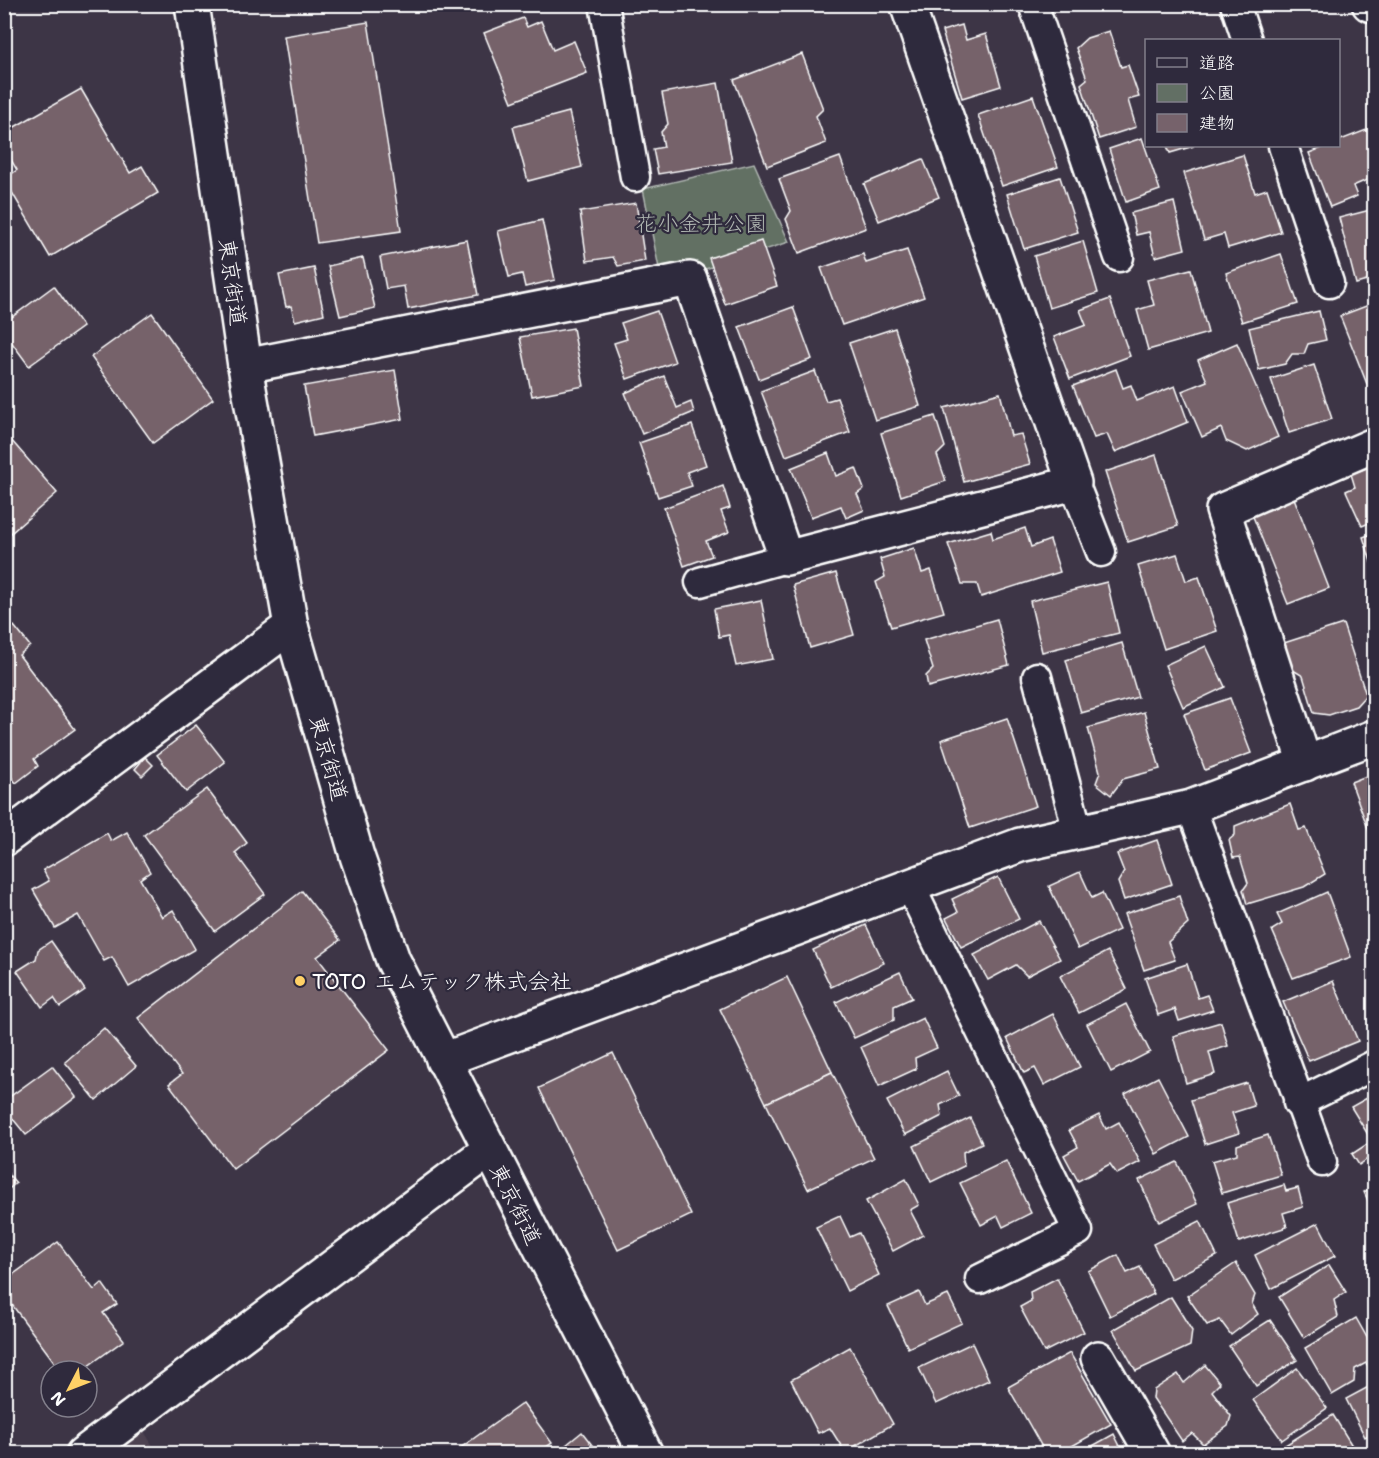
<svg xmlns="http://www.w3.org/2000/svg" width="1379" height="1458" viewBox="0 0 1379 1458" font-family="'Shantell Sans','Klee One',sans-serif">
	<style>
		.built { fill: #4e4251 }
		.green { fill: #626f64; stroke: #b0b7b2; stroke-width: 1.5 }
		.building { fill: #76626b; stroke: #fff; stroke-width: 1.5 }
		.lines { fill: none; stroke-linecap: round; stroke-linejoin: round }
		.service-casing { stroke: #fff; stroke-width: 33 }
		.minor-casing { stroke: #fff; stroke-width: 38 }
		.tertiary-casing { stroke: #fff; stroke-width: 38 }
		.service { stroke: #2f2a3d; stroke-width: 28 }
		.minor { stroke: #2f2a3d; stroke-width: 33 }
		.tertiary { stroke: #2f2a3d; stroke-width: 33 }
		.poi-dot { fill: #ffd166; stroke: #2f2a3d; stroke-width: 2 }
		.labels { text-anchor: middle; stroke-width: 4.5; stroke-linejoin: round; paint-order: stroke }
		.park-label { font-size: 22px; fill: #b0b7b2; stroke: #2f2a3d }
		.street-label { font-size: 22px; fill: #fff; stroke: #2f2a3d }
		.poi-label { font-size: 22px; fill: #fff; stroke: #2f2a3d; text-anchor: start }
	</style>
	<rect width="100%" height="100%" fill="#3d3546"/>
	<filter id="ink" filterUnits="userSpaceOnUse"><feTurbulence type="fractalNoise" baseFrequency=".0167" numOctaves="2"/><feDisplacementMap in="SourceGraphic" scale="12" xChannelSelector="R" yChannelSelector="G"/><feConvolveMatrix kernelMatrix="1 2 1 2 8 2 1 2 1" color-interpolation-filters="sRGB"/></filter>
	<g filter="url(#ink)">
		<polygon class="built" points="135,1416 157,1453 83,1454"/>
		<polygon class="green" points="754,163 789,242 662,283 643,189"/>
		<g class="building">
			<polygon points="523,18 527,27 541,21 553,50 574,41 587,73 512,102 484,33"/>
			<polygon points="368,22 401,231 317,243 284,36"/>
			<polygon points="962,25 966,40 986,34 1001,86 962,98 942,31"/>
			<polygon points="1109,31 1121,67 1128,65 1139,97 1128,100 1136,127 1099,139 1081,84 1087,79 1076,48 1087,38"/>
			<polygon points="802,54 823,109 816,116 826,143 767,166 734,80"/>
			<polygon points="718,83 732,162 658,174 653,149 664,147 661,132 668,124 662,93"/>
			<polygon points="81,89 130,173 142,166 158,193 50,257 4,179 17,170 4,148 4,133"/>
			<polygon points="1033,96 1058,167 1002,186 978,115"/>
			<polygon points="569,112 582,167 528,181 513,127"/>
			<polygon points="1374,127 1374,177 1353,186 1357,196 1330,207 1309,153 1327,146 1338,146 1338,141"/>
			<polygon points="1142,138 1160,190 1126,202 1109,149"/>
			<polygon points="1167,146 1194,146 1170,153"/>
			<polygon points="1243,155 1255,193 1267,189 1281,232 1228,248 1224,234 1204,240 1184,173"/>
			<polygon points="840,157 866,228 799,253 786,219 791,211 779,179"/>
			<polygon points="923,159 939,197 879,221 864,184"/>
			<polygon points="1060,177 1078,232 1024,249 1007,194"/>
			<polygon points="1174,202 1185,249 1155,257 1149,232 1136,235 1131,213"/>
			<polygon points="636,203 645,261 618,266 613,257 587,261 580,212"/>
			<polygon points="1374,209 1374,279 1356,284 1339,218"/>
			<polygon points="542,220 555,280 525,287 522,274 509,277 498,231"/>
			<polygon points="467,240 478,295 408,309 404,286 386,289 380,257"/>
			<polygon points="761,241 777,286 725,304 709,258"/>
			<polygon points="1083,241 1098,293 1049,308 1034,256"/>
			<polygon points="907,250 924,297 842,325 821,268 863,254 866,263"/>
			<polygon points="1281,254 1298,304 1242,322 1226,273"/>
			<polygon points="363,258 375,308 340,316 328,266"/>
			<polygon points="314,268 324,314 295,321 291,306 286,307 279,275"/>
			<polygon points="1191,269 1208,333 1148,350 1137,310 1154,305 1147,280"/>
			<polygon points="54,286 83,327 29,366 4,332 4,323"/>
			<polygon points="1110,299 1130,356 1070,379 1054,337 1086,325 1080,310"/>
			<polygon points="1374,303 1374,387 1369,389 1340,316"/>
			<polygon points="793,307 812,359 759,379 739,327"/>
			<polygon points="657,311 675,362 627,379 614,343 627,339 621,323"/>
			<polygon points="1319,311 1326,340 1308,344 1304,354 1292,354 1285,364 1259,370 1249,328"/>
			<polygon points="152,313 213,399 153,443 91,357"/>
			<polygon points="573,328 584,386 532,396 520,337"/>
			<polygon points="895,328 920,406 875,420 849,343"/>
			<polygon points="1237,343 1278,437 1247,451 1226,441 1221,428 1202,437 1182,391 1207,381 1198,360"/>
			<polygon points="1314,365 1332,419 1289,433 1271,379"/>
			<polygon points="1116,369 1123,388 1131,385 1137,401 1175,386 1188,422 1115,452 1107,434 1094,438 1073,386"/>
			<polygon points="395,370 403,419 313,436 304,386"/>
			<polygon points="815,371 826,401 837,398 850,432 786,456 761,391"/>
			<polygon points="664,376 677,408 691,402 694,412 642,434 625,393"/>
			<polygon points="1000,393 1011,436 1021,434 1030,464 964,482 944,408"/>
			<polygon points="935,416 945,447 937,455 946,481 901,496 881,433"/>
			<polygon points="692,425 706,465 687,472 692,486 658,497 639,443"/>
			<polygon points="4,432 57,493 4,539"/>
			<polygon points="828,453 836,476 856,468 864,489 857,494 864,510 846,518 841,506 811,517 791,468"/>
			<polygon points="1156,455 1178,526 1128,542 1105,472"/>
			<polygon points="1374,465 1374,521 1362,526 1346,491 1355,487 1351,474"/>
			<polygon points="723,486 730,508 721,511 729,532 706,541 712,556 684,566 664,508"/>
			<polygon points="1294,498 1329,588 1288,604 1252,514"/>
			<polygon points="1025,528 1031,547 1050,540 1060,572 981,597 977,584 962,584 948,544 991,531 993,539"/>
			<polygon points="1374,533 1374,571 1363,537"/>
			<polygon points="914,548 922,573 931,570 944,612 891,627 876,582 885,577 880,559"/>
			<polygon points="1177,554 1186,581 1199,577 1217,631 1164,649 1138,566"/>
			<polygon points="836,573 854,635 810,648 793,585"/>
			<polygon points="1107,582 1119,633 1042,652 1030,601"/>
			<polygon points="761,600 773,659 736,666 729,635 719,637 714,609"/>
			<polygon points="1374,601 1374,626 1367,604"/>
			<polygon points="997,619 1009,665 928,687 926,676 933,669 924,640"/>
			<polygon points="1343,624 1366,695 1356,706 1329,715 1314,713 1303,676 1293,670 1284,643"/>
			<polygon points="14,626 30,646 19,655 75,729 34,759 38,766 16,783 4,768 4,634"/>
			<polygon points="1122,643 1138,697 1081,713 1066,660"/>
			<polygon points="1206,646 1225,687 1183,707 1165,665"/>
			<polygon points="1230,698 1251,753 1205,770 1184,714"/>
			<polygon points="1144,712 1160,769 1123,779 1111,795 1096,783 1100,772 1088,728"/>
			<polygon points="1007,718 1036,806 970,828 941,740"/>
			<polygon points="196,725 225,762 186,792 157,755"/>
			<polygon points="145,757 153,765 142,776 135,769"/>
			<polygon points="1374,773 1374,845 1351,782"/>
			<polygon points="207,789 247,843 235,853 265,894 215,931 144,835"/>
			<polygon points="1290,804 1299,830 1306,828 1325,874 1304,887 1247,904 1243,890 1248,883 1240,857 1233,858 1229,840 1235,835 1235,826"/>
			<polygon points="127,832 150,872 140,879 162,917 173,910 195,949 129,987 112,957 104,961 78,915 55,928 33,890 49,881 43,870 107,833 111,841"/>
			<polygon points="1157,840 1172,884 1124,900 1118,882 1124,872 1117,854"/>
			<polygon points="1080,872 1092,898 1102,893 1119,930 1078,949 1049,886"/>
			<polygon points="998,877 1019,919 961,947 946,918 958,912 952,899"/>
			<polygon points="302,891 340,940 317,957 389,1050 233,1169 169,1084 182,1074 138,1018"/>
			<polygon points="1327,892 1351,957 1293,978 1272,930 1282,924 1277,914"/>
			<polygon points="1179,896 1188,924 1168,942 1175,960 1144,970 1124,914"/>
			<polygon points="1039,921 1060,959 1027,976 1016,965 988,980 974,955"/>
			<polygon points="866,925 884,963 831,987 813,950"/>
			<polygon points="51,941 85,990 60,1007 54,998 42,1007 17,971 36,959 38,950"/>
			<polygon points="1108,951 1127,989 1079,1013 1060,976"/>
			<polygon points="1187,964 1198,998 1207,995 1213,1010 1179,1021 1175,1009 1158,1015 1145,978"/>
			<polygon points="900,972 912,998 894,1006 894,1020 854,1038 836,1002"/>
			<polygon points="787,977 832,1072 766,1103 720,1009"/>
			<polygon points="1333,981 1358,1041 1309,1061 1283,1002"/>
			<polygon points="1126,1004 1150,1052 1111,1072 1087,1024"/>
			<polygon points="1053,1014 1080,1067 1044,1085 1035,1068 1024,1073 1007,1038"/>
			<polygon points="923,1018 937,1048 915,1058 916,1069 879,1086 861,1047"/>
			<polygon points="1221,1022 1228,1046 1209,1052 1215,1074 1186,1083 1173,1036"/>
			<polygon points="104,1028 136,1066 96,1100 65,1062"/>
			<polygon points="613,1053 691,1215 618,1250 539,1088"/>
			<polygon points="52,1066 76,1097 26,1135 4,1108 4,1101"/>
			<polygon points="947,1071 959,1096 940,1105 942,1116 905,1135 887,1101"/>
			<polygon points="832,1072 874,1158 808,1189 766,1103"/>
			<polygon points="1158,1077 1189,1137 1156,1154 1125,1094"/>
			<polygon points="1247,1083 1254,1106 1232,1113 1239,1133 1205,1144 1191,1100"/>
			<polygon points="1374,1094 1374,1164 1369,1158 1359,1165 1352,1154 1372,1141 1351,1107"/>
			<polygon points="1099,1115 1106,1129 1119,1122 1140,1162 1117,1174 1110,1164 1078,1181 1064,1155 1078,1147 1069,1130"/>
			<polygon points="970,1118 982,1143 963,1152 964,1166 931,1182 914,1146"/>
			<polygon points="1268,1135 1281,1175 1222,1193 1212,1161 1237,1154 1237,1145"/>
			<polygon points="1006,1161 1031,1213 1003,1227 998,1216 981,1225 960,1183"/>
			<polygon points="1177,1162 1197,1204 1159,1222 1139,1180"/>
			<polygon points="4,1169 16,1183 4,1193"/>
			<polygon points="906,1179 919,1205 910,1210 923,1235 893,1251 866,1201"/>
			<polygon points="1284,1185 1286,1191 1298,1188 1303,1207 1283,1213 1287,1227 1239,1242 1227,1203"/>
			<polygon points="1374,1186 1374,1213 1364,1192"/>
			<polygon points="840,1216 850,1237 859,1233 879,1275 847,1291 816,1227"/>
			<polygon points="1200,1221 1217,1256 1171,1279 1153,1244"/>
			<polygon points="1318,1223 1335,1256 1271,1289 1255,1255"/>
			<polygon points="58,1242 94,1290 102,1283 117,1304 103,1313 124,1340 81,1371 61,1371 4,1294 4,1281"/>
			<polygon points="1118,1255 1127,1273 1140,1267 1154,1294 1110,1316 1088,1271"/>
			<polygon points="1236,1263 1255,1295 1252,1304 1258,1314 1231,1335 1220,1320 1207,1325 1187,1296"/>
			<polygon points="1329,1265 1346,1292 1334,1300 1338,1317 1304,1338 1279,1297"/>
			<polygon points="1057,1278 1084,1332 1044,1352 1020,1307 1031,1301 1030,1292"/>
			<polygon points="919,1292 925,1305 948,1295 962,1323 908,1348 888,1306"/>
			<polygon points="1171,1297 1192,1331 1190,1346 1136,1371 1113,1330"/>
			<polygon points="1356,1318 1374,1350 1374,1371 1372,1372 1366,1363 1355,1369 1354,1382 1332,1395 1305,1348"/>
			<polygon points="1270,1320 1297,1360 1256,1386 1229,1346"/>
			<polygon points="972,1343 989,1380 936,1404 919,1368"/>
			<polygon points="850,1347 893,1424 845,1452 830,1428 818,1433 791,1380"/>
			<polygon points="1070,1353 1111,1424 1058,1454 1046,1454 1008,1387"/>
			<polygon points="1205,1365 1220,1383 1212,1391 1231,1416 1228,1426 1203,1444 1192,1433 1182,1441 1153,1398 1154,1390 1178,1374 1184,1383"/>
			<polygon points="1297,1368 1327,1408 1282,1440 1253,1400"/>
			<polygon points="1374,1384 1374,1432 1365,1437 1346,1399"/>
			<polygon points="523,1403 552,1443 536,1454 452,1454"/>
			<polygon points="1333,1415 1356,1452 1286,1454 1282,1447"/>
			<polygon points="582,1432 599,1454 555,1454"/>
			<polygon points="1114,1434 1124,1454 1078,1454"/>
		</g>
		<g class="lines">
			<defs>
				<g id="service">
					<polyline points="604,4 635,177"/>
					<polyline points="1033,4 1119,257"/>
					<polyline points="1235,4 1247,40"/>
					<polyline points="1283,146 1329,283"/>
					<polyline points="1074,483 1101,552"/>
					<polyline points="700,582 786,558"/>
					<polyline points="1037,677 1078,832"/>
					<polyline points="1191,807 1322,1162"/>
					<polyline points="910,886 1078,1231 980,1279"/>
					<polyline points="1298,1103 1374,1065"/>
				</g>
				<g id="minor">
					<polyline points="1369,4 1374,5"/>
					<polyline points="245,366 690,279 786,558 1074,483 907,4"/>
					<polyline points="1305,764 1223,510 1374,445"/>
					<polyline points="4,839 291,626"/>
					<polyline points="443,1060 1020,845 1191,807 1374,737"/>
					<polyline points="1098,1358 1153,1454"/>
					<polyline points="83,1454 489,1150"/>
				</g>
				<polyline id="tertiary" points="192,4 245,366 291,626 357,856 393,960 646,1454"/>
			</defs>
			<use href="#service" class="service-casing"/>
			<use href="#minor" class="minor-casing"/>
			<use href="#tertiary" class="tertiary-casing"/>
			<use href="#service" class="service"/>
			<use href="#minor" class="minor"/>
			<use href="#tertiary" class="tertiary"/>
		</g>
	</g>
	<circle class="poi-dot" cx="300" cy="981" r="6"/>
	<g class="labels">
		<g class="park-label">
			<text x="701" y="231">花小金井公園</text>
		</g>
		<g class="street-label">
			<text transform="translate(233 282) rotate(82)" y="8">東京街道</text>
			<text transform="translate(329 758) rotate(74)" y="8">東京街道</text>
			<text transform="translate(516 1204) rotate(63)" y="8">東京街道</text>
		</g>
		<g class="poi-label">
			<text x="312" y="989">TOTO エムテック株式会社</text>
		</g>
	</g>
	<rect width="1379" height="1458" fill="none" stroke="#2f2a3d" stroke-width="24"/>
	<rect x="12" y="12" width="1355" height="1434" fill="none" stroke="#fff" stroke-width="2" filter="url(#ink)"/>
	<rect x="1145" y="39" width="195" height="108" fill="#2f2a3d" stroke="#827f8b" stroke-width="1.5"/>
	<rect x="1157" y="58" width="30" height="9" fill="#2f2a3d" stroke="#827f8b" stroke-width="1.5"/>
	<text x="1199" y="69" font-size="18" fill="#ffffff">道路</text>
	<rect x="1157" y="84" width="30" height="18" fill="#626f64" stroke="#827f8b" stroke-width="1.5"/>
	<text x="1199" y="99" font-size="18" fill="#ffffff">公園</text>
	<rect x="1157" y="114" width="30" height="18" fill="#76626b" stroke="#827f8b" stroke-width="1.5"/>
	<text x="1199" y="129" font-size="18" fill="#ffffff">建物</text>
	<g transform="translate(69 1389) rotate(228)"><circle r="28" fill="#2f2a3d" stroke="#827f8b" stroke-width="1.5"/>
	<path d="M0-4.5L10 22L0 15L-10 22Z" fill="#ffd166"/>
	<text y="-9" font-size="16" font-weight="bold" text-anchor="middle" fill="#ffffff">N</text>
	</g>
</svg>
